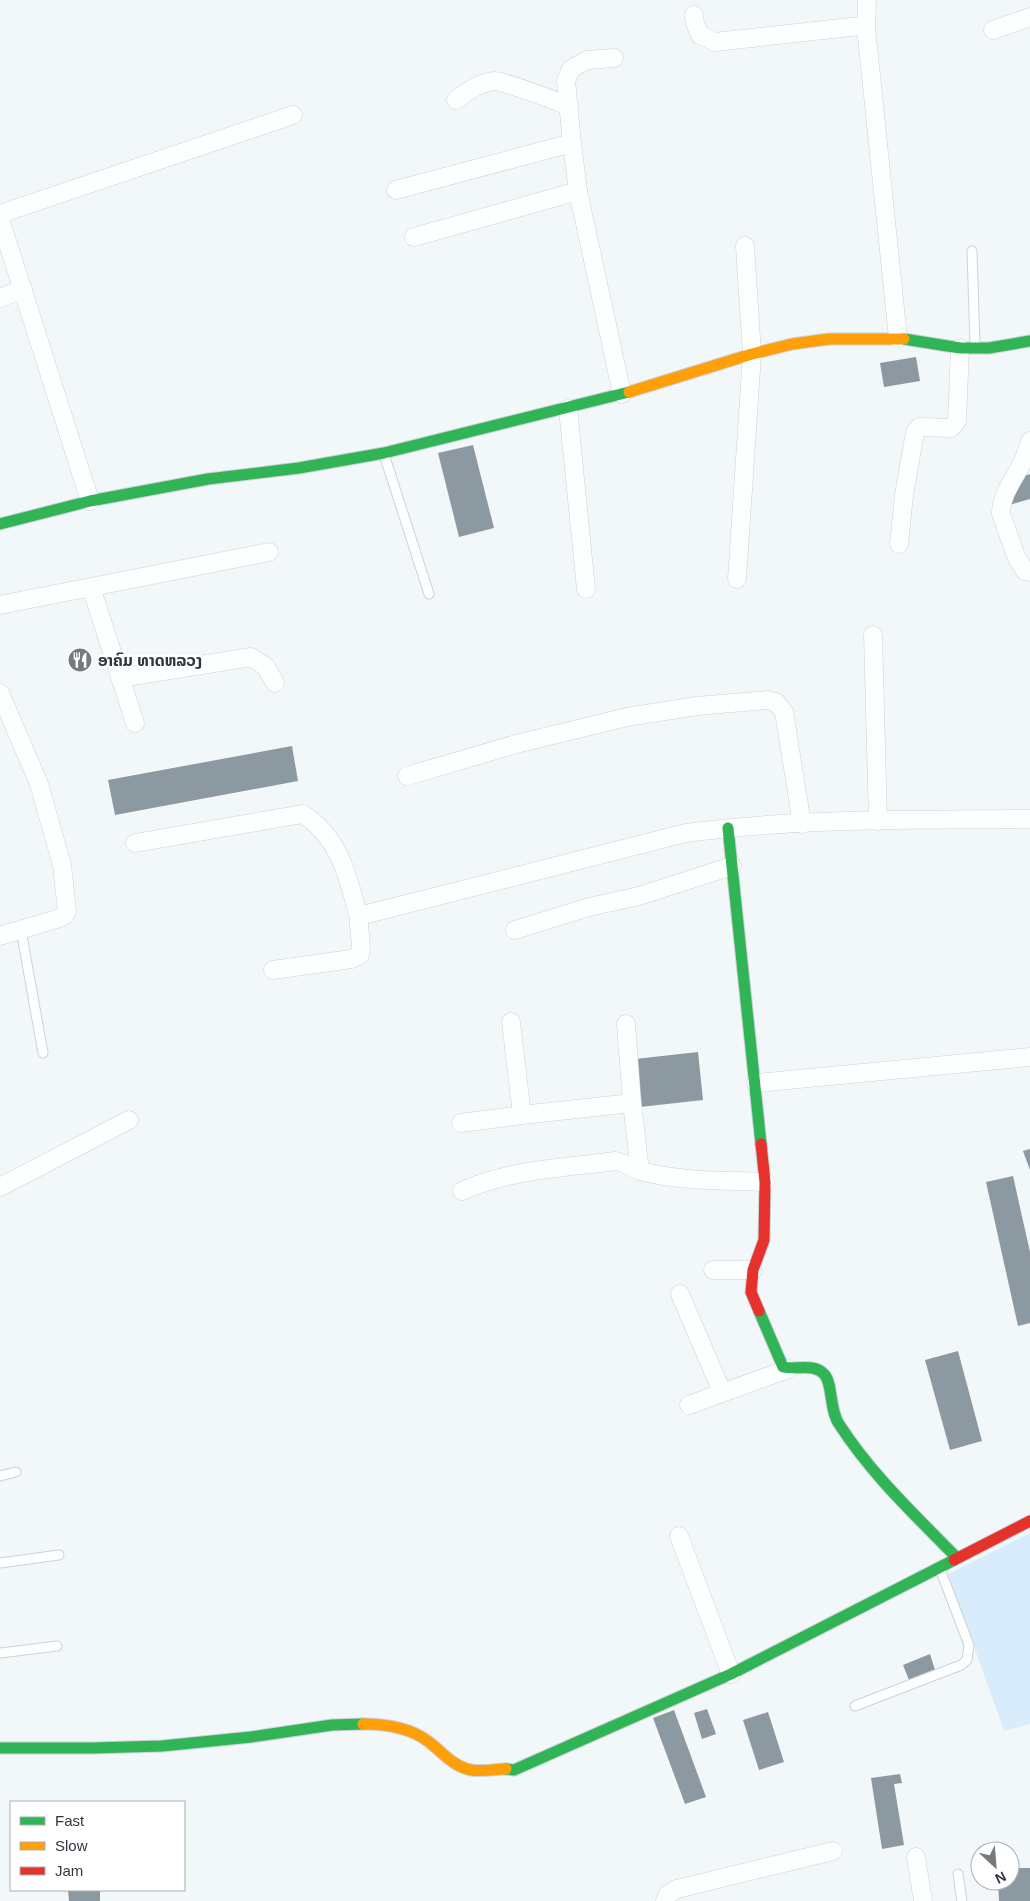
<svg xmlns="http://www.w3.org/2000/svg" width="1030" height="1901" viewBox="0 0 1030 1901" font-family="Arial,'Noto Sans Lao',sans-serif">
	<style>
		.green { fill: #d9ecfb }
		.building { fill: #8d99a1 }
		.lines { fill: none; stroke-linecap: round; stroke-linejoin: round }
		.lane-casing { stroke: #ccd2d6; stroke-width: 11 }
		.street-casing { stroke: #ccd2d6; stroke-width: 19 }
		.fast-casing { stroke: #ccd2d6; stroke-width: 13 }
		.slow-casing { stroke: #ccd2d6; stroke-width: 13 }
		.jam-casing { stroke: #ccd2d6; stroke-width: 13 }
		.lane { stroke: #fdfefe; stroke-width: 9 }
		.street { stroke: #fdfefe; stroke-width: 18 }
		.fast { stroke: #30b455; stroke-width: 11 }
		.slow { stroke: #ff9f0a; stroke-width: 11 }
		.jam { stroke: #e5322d; stroke-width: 11 }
		.labels { text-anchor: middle; stroke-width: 5; stroke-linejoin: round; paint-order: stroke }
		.poi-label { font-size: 16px; font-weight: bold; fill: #30373e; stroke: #fff; text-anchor: start }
	</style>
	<rect width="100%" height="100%" fill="#f2f7fa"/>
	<polygon class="green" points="1030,1533 1030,1724 1004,1731 948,1574"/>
	<g class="building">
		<polygon points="916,357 920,381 884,387 880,363"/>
		<polygon points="473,445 494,528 459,537 438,453"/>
		<polygon points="1030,474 1030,499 1009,505 1020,477"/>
		<polygon points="292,746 298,781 115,815 108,780"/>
		<polygon points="698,1052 703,1100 640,1107 635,1059"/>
		<polygon points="1030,1149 1030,1170 1023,1151"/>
		<polygon points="1013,1176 1030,1252 1030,1323 1018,1326 986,1182"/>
		<polygon points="958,1351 982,1441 950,1450 925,1360"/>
		<polygon points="930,1654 935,1670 909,1680 903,1665"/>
		<polygon points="707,1709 716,1734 702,1739 694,1713"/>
		<polygon points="674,1710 706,1797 685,1804 653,1718"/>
		<polygon points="768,1712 784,1762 759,1770 743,1720"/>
		<polygon points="900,1774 902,1783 894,1784 904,1845 882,1849 871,1778"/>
		<polygon points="1010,1868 1030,1868 1030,1901 999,1901 998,1881 1010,1881"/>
		<polygon points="68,1890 100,1890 100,1901 69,1901"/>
	</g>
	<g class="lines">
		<defs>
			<g id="lane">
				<polyline points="972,251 975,345"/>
				<polyline points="384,454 429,594"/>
				<polyline points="21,930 43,1053"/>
				<polyline points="0,1476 16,1472"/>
				<polyline points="0,1563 59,1555"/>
				<polyline points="0,1653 57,1646"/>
				<polyline points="855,1706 961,1665 967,1660 969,1645 940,1569"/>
				<polyline points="958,1874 962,1901"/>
			</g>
			<g id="street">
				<polyline points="694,15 695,23 700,35 715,42 860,26 866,27 898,338"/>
				<polyline points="866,27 867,0"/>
				<polyline points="993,30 1030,17"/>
				<path d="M 456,100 C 467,91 479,83 494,81 C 503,81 556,101 569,106"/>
				<polyline points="572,143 566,81 571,69 587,60 614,58"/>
				<polyline points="396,190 572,143 578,191 622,394"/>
				<polyline points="0,214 293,115"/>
				<polyline points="0,219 90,501"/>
				<polyline points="414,237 578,191"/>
				<polyline points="0,298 23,289"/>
				<polyline points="568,409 586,589"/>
				<path d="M 1030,441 C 1028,447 1026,453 1024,459 C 1016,477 1001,493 1001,514 L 1016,556 L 1025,571 L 1030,572"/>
				<polyline points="899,544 904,495 915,432 919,427 951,428 957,421 960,348"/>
				<polyline points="737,579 752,354 745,246"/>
				<polyline points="91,587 135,723"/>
				<polyline points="0,605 269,552"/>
				<polyline points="873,635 878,821"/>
				<polyline points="120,678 251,657 266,667 275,683"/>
				<polyline points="0,693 39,784 62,865 67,911 65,915 60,918 0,936"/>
				<polyline points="407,776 516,744 627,717 697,706 767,700 776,702 784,712 802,824"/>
				<path d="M 135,843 L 303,814 C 341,839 348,878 359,918 C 358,931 363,943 360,955 L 351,959 L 273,970"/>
				<path d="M 359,918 L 363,915 L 686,833 C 800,818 916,820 1030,819"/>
				<polyline points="515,930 589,907 639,896 732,866"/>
				<polyline points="511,1022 522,1115"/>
				<polyline points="626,1024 632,1103 640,1171"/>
				<polyline points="756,1083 1030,1057"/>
				<polyline points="461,1123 522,1115 632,1103"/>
				<polyline points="0,1187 129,1120"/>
				<path d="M 462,1191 C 510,1169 565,1168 616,1161 C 626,1163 633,1169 641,1171 C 681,1182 725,1180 765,1182"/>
				<polyline points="713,1270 753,1270"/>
				<polyline points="680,1294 722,1392"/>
				<polyline points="689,1405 788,1369"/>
				<polyline points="679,1536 731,1674"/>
				<polyline points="916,1857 923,1901"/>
				<polyline points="665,1901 667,1895 677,1889 833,1851"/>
			</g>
			<g id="fast">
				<polyline points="904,339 960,348 989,348 1030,341"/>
				<polyline points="0,524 90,501 208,479 299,468 384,453 629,392"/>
				<polyline points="728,828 761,1144"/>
				<path d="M 759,1311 L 783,1367 C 796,1370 814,1363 824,1374 C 833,1383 829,1409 839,1424 C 871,1474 915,1515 956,1557"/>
				<polyline points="0,1748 93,1748 162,1746 251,1737 332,1725 363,1724"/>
				<polyline points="506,1769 514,1770 731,1674 954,1560"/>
			</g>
			<g id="slow">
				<polyline points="629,392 752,354 792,344 829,339 904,339"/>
				<path d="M 363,1724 C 386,1724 410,1727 429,1742 C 441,1751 452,1765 467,1769 C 479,1773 493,1769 506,1769"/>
			</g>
			<g id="jam">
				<polyline points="759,1311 751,1292 753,1270 764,1240 765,1182 761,1144"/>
				<polyline points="954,1560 1030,1521"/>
			</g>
		</defs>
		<use href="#lane" class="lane-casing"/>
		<use href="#street" class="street-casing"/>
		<use href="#fast" class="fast-casing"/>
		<use href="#slow" class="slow-casing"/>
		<use href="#jam" class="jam-casing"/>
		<use href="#lane" class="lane"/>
		<use href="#street" class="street"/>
		<use href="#fast" class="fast"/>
		<use href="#slow" class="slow"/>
		<use href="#jam" class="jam"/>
	</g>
	<defs>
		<symbol id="restaurant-disc" viewBox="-11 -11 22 22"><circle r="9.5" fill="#747a80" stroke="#fff"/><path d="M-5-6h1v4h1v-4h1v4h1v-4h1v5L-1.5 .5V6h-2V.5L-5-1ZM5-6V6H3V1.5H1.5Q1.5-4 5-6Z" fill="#fff"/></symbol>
	</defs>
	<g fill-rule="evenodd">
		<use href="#restaurant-disc" x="66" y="646" width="28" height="28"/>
	</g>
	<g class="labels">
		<g class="poi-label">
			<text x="98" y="666">ອາຄົມ ທາດຫລວງ</text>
		</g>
	</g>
	<rect x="10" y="1801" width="175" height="90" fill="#ffffff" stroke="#acafb2"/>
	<rect x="20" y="1817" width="25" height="8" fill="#30b455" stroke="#acafb2"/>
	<text x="55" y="1826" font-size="15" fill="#30373e">Fast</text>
	<rect x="20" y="1842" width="25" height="8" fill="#ff9f0a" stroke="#acafb2"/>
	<text x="55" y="1851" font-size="15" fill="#30373e">Slow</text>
	<rect x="20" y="1867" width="25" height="8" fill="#e5322d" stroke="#acafb2"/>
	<text x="55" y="1876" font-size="15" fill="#30373e">Jam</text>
	<g transform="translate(995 1866) rotate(154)"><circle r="24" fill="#ffffff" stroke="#acafb2"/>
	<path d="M0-4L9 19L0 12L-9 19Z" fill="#747a80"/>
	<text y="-8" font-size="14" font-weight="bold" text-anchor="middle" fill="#30373e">N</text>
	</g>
</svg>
